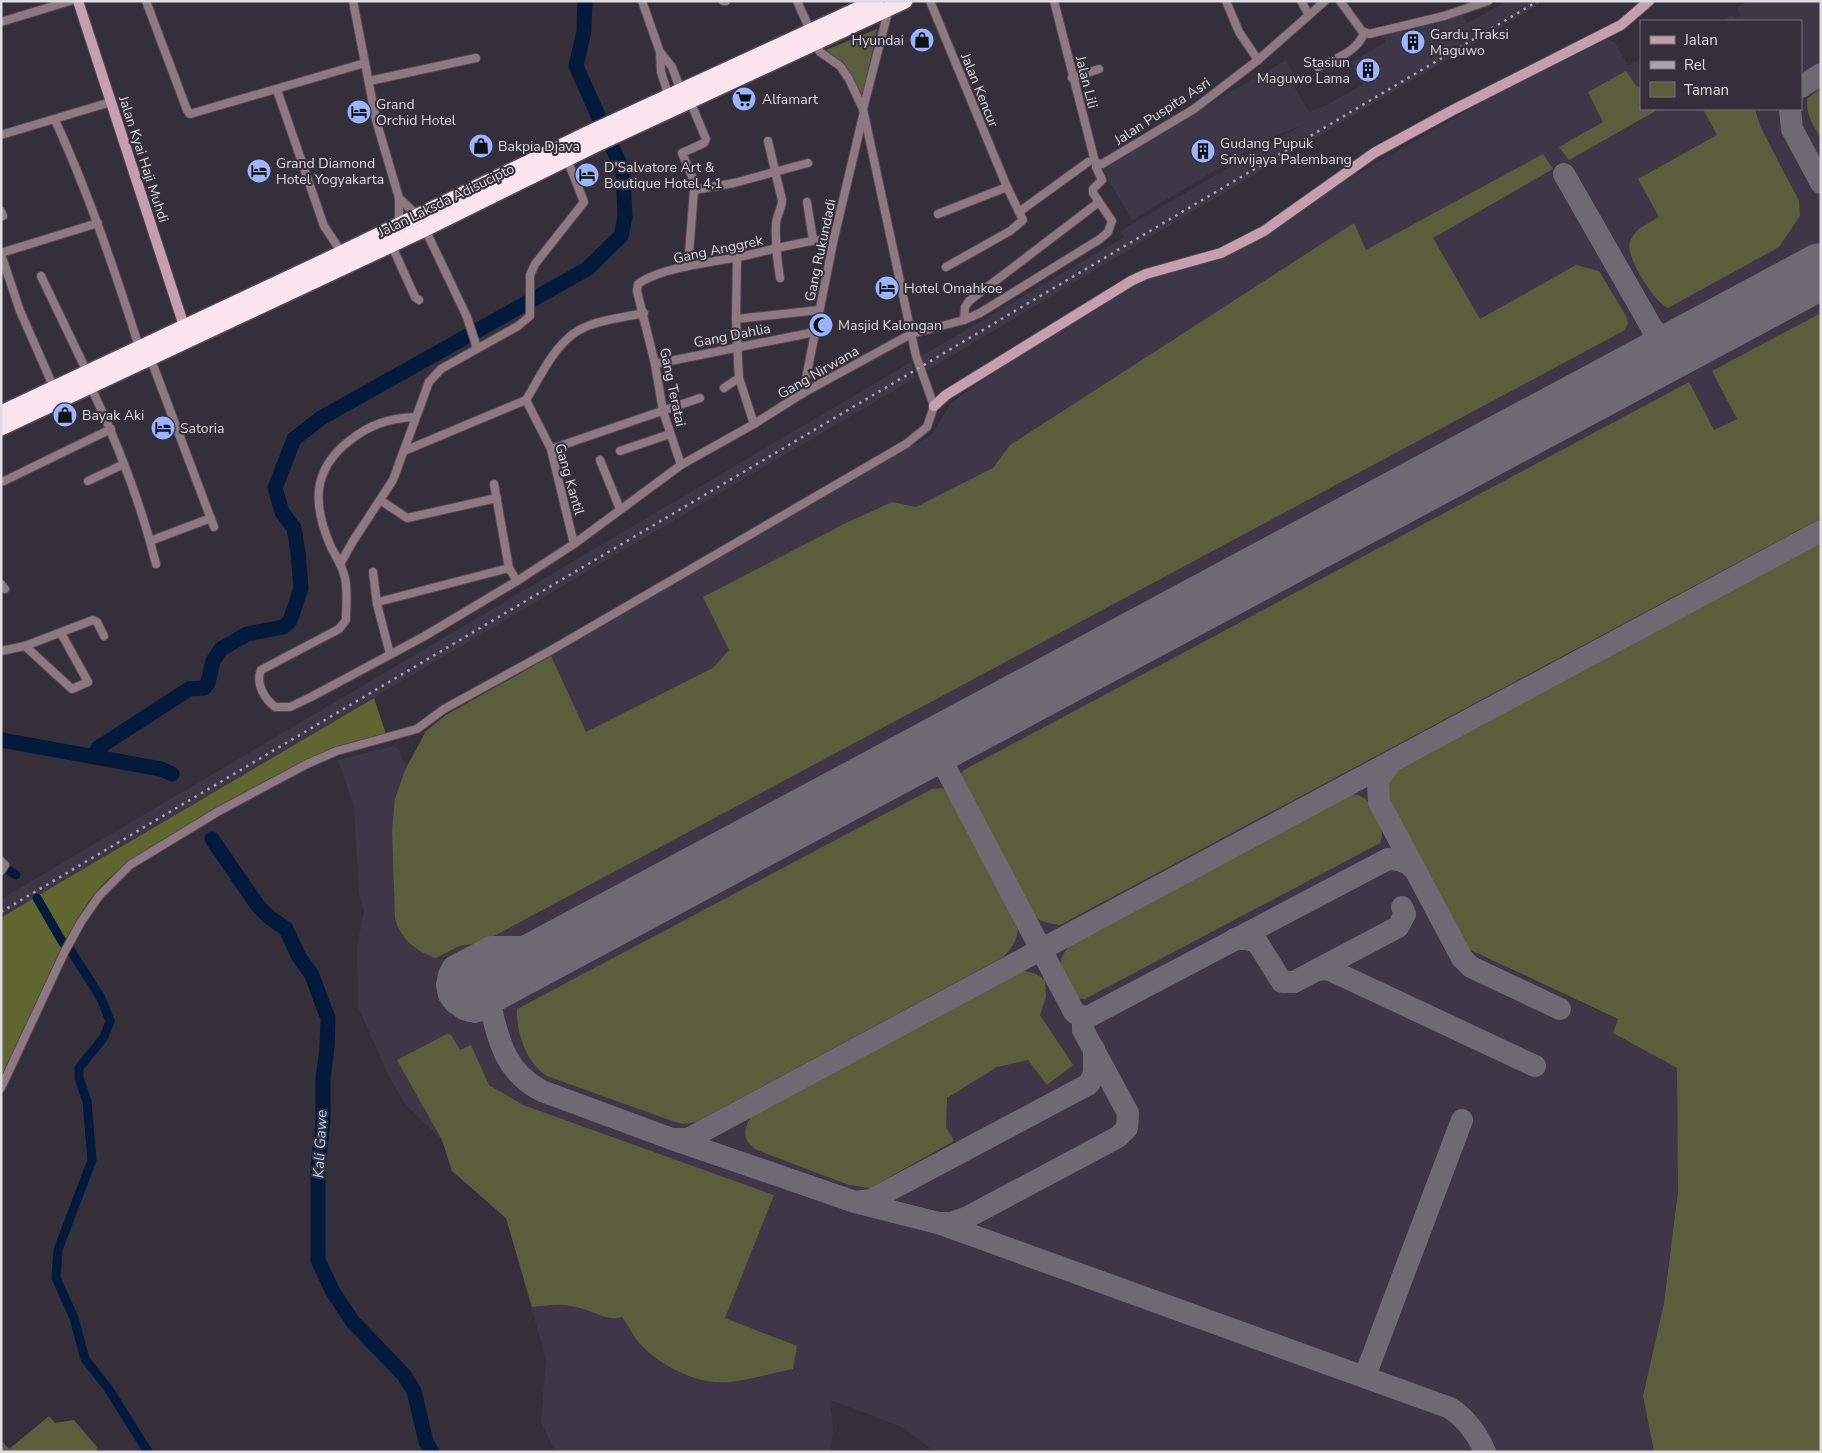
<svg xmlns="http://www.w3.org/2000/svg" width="1822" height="1453" viewBox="0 0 1822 1453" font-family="'Nunito Sans',sans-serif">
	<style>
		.built { fill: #3e3748 }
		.green { fill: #5b5e3d }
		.forest { fill: #616531 }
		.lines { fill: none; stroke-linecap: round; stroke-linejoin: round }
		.canal { stroke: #041a3d; stroke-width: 9 }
		.river { stroke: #041a3d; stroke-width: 15 }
		.taxiway { stroke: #6e6a74; stroke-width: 22 }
		.runway { stroke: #6e6a74; stroke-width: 56 }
		.street-casing { stroke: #4f4b55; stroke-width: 10 }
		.secondary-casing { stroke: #4f4b55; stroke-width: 12 }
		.highway-casing { stroke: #4f4b55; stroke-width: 18 }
		.street { stroke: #907882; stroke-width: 8 }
		.secondary { stroke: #c59faf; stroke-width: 10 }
		.highway { stroke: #fce4ee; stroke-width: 15 }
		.rail { stroke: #a9a5ae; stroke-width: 2.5; stroke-dasharray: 2.5 5; stroke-linecap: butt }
		.labels { text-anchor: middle; stroke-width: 4; stroke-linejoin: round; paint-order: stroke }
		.poi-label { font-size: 14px; fill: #dfdce3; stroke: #342f3a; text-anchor: start }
		.street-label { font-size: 14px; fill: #dfdce3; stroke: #342f3a }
		.water-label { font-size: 15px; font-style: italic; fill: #b3cdf4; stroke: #342f3a }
	</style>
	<rect width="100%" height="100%" fill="#342f3a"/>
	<g class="built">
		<polygon points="1508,1 1545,1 925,372 920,357 1124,237 1120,231 1302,125 1268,139 1132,220 1101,167 1286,60 1293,73 1288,76 1309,112 1325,106 1363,84 1351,62 1386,42 1382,34 1461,14 1467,23"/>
		<polygon points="1749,1 1821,1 1821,607 1466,948 1618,1020 1613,1033 1677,1068 1678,1191 1664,1303 1643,1396 1654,1452 935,1452 902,1427 830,1400 833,1429 831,1452 555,1452 541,1422 546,1359 506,1219 452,1171 442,1140 405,1104 389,1077 358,1007 357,947 364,910 359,894 354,807 338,760 394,746 400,750 403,761 409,764 426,731 446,715 551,656 931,435 952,402 1029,347 1100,303 1140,282 1229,255 1292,217 1319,196 1486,100 1608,39 1615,43 1628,65 1641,59 1641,109 1801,109 1801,21 1720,21 1732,15 1734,18 1740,15 1737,7"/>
		<polygon points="911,362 915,378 1,918 1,899"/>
	</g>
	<g class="green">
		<polygon points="877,29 863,95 841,62 826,50"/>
		<polygon points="1626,71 1636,86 1641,88 1641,109 1659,109 1569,160 1559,147 1603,122 1588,92"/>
		<path d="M 1821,88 L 1821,138 C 1813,125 1806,115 1807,99 Z"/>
		<path d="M 1703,109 L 1755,109 L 1761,128 L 1799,201 L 1800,216 L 1779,247 L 1668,308 C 1654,302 1625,257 1630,242 C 1635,228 1648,224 1659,217 L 1638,179 L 1717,135 Z"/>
		<path d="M 1543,154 L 1553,169 L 1433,238 L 1480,319 L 1576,265 L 1599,271 L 1626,316 L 1628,323 L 1625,330 L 483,942 L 459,946 L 436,958 C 416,951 401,940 395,918 L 392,830 L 395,799 L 405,770 L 426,731 L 446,715 L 551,656 L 586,732 L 713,668 L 729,650 L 703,597 L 846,523 L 892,502 L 916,507 L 993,468 L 1010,445 L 1354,223 L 1366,250 Z"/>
		<path d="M 1821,313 L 1821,518 L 1060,925 C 1044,923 1037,921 1027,909 L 960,780 L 961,774 L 964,770 L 1689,382 L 1714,430 L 1737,419 L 1712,371 Z"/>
		<path d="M 1821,540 L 1821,1452 L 1654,1452 L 1643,1396 L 1664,1303 L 1678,1191 L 1677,1068 L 1613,1033 L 1618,1019 L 1466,948 L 1438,890 L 1385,794 C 1385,781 1389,774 1399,766 Z"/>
		<path d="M 942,788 L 951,795 L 1018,923 C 1018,939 1014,946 1003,957 L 696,1122 L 683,1124 L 672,1121 L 547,1076 C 526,1063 516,1032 517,1009 L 932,789 Z"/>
		<path d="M 1346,795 C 1349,795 1354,794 1358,795 C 1374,801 1387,828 1380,843 L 1085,999 L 1075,998 C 1059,972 1051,960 1079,937 Z"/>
		<path d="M 1025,971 L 1036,974 L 1045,980 L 1046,997 L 1040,1015 L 1073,1065 L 1047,1085 L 1028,1060 L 997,1067 L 947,1098 L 946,1127 L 954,1141 L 870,1188 L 849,1185 L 757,1150 C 740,1140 744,1127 754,1112 L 1010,974 Z"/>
		<path d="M 447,1034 L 451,1035 L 460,1050 L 471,1045 L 489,1085 L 523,1105 L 774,1195 L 725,1318 L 797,1346 L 793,1369 C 772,1373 750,1380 729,1382 C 698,1385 663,1367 642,1346 C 634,1338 629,1326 622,1317 C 606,1322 593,1310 576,1307 C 561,1303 548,1305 532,1307 L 506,1218 L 452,1171 L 442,1140 L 397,1060 Z"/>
		<polygon points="49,1416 55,1423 74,1420 98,1448 94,1452 1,1452 1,1440 9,1449"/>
	</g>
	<g class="forest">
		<path d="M 374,698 L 386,734 C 368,739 349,742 331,749 C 285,768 240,795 197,820 C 165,838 133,855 106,881 C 89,898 77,919 66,940 L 39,895 Z"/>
		<polygon points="34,898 62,946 1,1079 1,918"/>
	</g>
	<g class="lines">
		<g class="canal">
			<polyline points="1,865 16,875"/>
			<polyline points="37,898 63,943"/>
			<polyline points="71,951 101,998 110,1021 104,1037 79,1068 79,1078 87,1101 92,1160 58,1250 56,1278 74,1318 85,1359 108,1388 148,1452"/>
		</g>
		<g class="river">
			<polyline points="1,740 161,769 172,774"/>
			<polyline points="95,756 98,748 189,689 204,688 208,683 213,661 221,649 247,634 283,627 290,621 301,588 298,552 294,528 282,512 275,488 294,439 321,418 587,269 621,236 625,217 623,171 576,66 584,31 585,1"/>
			<polyline points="212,839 258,906 269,917 286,929 299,957 312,975 321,1000 328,1018 327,1048 323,1079 323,1122 318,1166 318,1260 333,1292 353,1322 404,1375 414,1391 426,1442 432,1452"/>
		</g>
		<g class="taxiway">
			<polyline points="1801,87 1821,74"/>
			<polyline points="1790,109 1792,129 1821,183"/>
			<path d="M 1564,174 L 1652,328 C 1663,340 1670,346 1686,343"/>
			<path d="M 1646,365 C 1660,351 1657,346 1652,328"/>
			<polyline points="949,739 943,755 945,767 1074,1012 1080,1016 1088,1017"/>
			<polyline points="915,757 936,759 945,767"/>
			<polyline points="1391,762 1378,780 1379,802 1462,958 1471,967 1560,1009"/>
			<polyline points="1235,939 1246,939 1257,942 1282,982 1294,982 1398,927 1405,914 1402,907"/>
			<polyline points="1317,970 1328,969 1535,1066"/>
			<polyline points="502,978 490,1005 475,1012 455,1003 449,995 447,985 449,975 453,967 491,947 560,947"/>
			<path d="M 490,1005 C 499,1042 506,1073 542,1091 L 672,1139 L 855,1202 L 938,1223 L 1450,1408 C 1467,1419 1477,1433 1485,1452"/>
			<polyline points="672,1139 688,1139 1821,531"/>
			<polyline points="856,1202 871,1200 1089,1084 1094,1073 1094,1049"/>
			<path d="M 939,1223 L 951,1223 L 966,1218 L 1118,1137 L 1127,1128 L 1128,1113 L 1083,1030 L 1083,1022 L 1088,1017 L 1388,859 C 1401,859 1407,862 1416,871"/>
			<polyline points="1365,1376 1462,1120"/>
		</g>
		<polyline class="runway" points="472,994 1821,271"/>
		<defs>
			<g id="street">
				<polyline points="146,1 187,110 190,114 365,63"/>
				<polyline points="353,1 376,120 399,198 399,225"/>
				<polyline points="642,1 660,52 672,67 681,91"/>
				<polyline points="723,1 726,1"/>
				<polyline points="797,1 820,52 840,66 849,79 863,109"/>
				<polyline points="930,1 1007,187 1023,220 1010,231 946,267"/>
				<polyline points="1054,1 1094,158 1096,163 1102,164 1194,109 1258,60 1325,1"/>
				<polyline points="1226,1 1239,32 1258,60"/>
				<polyline points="1301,1 1309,15"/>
				<polyline points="1340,1 1362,31 1369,34 1444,16 1488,1"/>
				<polyline points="1,22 70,1"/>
				<polyline points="660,52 661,72 669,97"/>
				<path d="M 1318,67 C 1335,59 1357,52 1364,33"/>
				<polyline points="1072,78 1099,69"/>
				<polyline points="369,81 476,58"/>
				<polyline points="277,90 324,226 342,253"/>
				<path d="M 55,120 C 89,194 115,270 139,347"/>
				<polyline points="1,135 111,102"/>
				<path d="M 768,141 L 782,200 C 782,209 777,214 776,223 C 775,242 777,259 780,278"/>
				<polyline points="694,190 734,183 808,163"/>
				<polyline points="399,198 418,216"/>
				<polyline points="807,202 813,240"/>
				<polyline points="1,211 3,216"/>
				<polyline points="1019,212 1088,162"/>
				<polyline points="938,214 1007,187"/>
				<polyline points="425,229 467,317 477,348"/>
				<polyline points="391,244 415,297 419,300"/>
				<polyline points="1,253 98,223"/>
				<polyline points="1,254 20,311 54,388"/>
				<polyline points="737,257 736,319 739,378 754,424"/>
				<polyline points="688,266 694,190 693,179 682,153 704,143 706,139 690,101"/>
				<polyline points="41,276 87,372"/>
				<polyline points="736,319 819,310"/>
				<polyline points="964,320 965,307 969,301 1099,202"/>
				<polyline points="150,357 214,527"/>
				<polyline points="655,364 815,332"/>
				<path d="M 90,385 C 117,442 141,503 156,564"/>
				<polyline points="724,388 739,378"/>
				<polyline points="803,393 834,238 863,116"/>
				<path d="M 526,400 C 540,377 552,350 573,334 C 592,320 622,318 644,313"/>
				<polyline points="526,400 551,449 574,544"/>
				<path d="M 415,417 C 389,418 369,425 349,441 C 311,471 313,506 331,547 C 336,557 343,567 345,578 C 348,591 346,607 346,620 L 339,629 L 261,670 C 255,684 265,699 275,707 L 290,707 L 311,697 L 423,637 L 517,581 L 574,544 L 681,465 L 754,424 L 803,393 L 911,334 L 964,320 L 980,313 L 1100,239 L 1108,232 L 1112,221 L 1093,193 L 1093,189 L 1102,180 L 1096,167 L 1096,163"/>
				<polyline points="551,449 700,398"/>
				<polyline points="404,451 526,400"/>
				<polyline points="620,451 670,434"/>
				<polyline points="600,460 620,509"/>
				<path d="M 681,465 L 663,411 L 655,364 L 637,291 L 638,284 C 660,268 711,262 739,257 C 770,250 802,241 834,238"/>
				<polyline points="4,481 111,429"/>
				<polyline points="88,481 124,464"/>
				<polyline points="494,484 509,568 517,581"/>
				<polyline points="380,500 407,518 497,498"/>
				<polyline points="150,541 211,518"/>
				<polyline points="340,564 353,541 393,480 429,382 441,369 518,326 530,316 530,275 535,264 584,202 567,159"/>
				<polyline points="373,572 377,604 390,654"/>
				<polyline points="1,584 5,589"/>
				<polyline points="378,602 509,568"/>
				<polyline points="25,646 72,689 88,682 61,633"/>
				<polyline points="1,651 25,646 93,620 97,622 104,636"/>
				<polyline points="1,861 5,865 1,871"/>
				<polyline points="1,1088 65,951 81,922 99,896 130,865 219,811 307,764 337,751 417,729 444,709 548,652 906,444 927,427 934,406 916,356 863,109 889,8 886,1"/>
			</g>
			<g id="secondary">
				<polyline points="78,1 184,326"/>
				<polyline points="934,406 946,395 1131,281 1146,274 1221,253 1264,231 1374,153 1453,110 1621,25 1649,1"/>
			</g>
			<g id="highway">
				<polyline points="1,413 327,260 587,134 876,1"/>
				<polyline points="1,428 425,229 593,146 905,1"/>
			</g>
		</defs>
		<use href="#street" class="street-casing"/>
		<use href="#secondary" class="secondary-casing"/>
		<use href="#highway" class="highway-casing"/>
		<use href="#street" class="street"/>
		<use href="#secondary" class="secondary"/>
		<use href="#highway" class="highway"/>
		<polyline class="rail" points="1,912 1538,1"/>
	</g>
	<defs>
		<symbol id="shop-disc" viewBox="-11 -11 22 22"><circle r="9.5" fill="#9ab5fd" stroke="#342f3a"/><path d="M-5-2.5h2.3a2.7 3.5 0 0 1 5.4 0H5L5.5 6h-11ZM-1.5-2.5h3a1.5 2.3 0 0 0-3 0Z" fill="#111"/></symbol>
		<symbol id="building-disc" viewBox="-11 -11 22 22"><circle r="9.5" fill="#9ab5fd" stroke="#342f3a"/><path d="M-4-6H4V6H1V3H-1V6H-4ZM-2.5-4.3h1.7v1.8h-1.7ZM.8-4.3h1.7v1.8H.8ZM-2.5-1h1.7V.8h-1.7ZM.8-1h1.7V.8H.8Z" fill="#111"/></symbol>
		<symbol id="supermarket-disc" viewBox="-11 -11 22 22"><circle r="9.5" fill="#9ab5fd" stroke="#342f3a"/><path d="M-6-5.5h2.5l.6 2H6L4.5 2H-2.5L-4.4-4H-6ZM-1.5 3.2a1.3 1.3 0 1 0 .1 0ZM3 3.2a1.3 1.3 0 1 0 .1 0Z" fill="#111"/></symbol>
		<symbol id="hotel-disc" viewBox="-11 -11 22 22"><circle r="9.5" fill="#9ab5fd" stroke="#342f3a"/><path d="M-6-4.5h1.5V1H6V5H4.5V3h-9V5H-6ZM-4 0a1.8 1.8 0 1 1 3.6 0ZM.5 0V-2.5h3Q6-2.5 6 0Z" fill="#111"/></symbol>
		<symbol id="mosque-disc" viewBox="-11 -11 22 22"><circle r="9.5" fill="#9ab5fd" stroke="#342f3a"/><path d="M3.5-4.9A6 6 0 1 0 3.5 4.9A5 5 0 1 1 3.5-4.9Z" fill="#111"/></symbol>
	</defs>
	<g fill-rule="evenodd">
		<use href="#shop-disc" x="908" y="26" width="28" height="28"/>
		<use href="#building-disc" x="1399" y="28" width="28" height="28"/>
		<use href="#building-disc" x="1354" y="56" width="28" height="28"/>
		<use href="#supermarket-disc" x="730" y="85" width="28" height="28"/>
		<use href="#hotel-disc" x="345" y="98" width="28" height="28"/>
		<use href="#shop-disc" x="467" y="132" width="28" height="28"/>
		<use href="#building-disc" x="1189" y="137" width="28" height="28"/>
		<use href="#hotel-disc" x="245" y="157" width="28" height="28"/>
		<use href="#hotel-disc" x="573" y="161" width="28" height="28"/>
		<use href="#hotel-disc" x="873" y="274" width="28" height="28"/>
		<use href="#mosque-disc" x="807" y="311" width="28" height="28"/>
		<use href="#shop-disc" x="51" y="401" width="28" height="28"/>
		<use href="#hotel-disc" x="149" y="414" width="28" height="28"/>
	</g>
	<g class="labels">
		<g class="poi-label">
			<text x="1430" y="39">Gardu Traksi<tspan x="1430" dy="16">Maguwo</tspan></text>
			<text x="904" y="45" text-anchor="end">Hyundai</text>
			<text x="1350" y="67" text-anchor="end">Stasiun<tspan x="1350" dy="16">Maguwo Lama</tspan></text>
			<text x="762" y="104">Alfamart</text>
			<text x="376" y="109">Grand<tspan x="376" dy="16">Orchid Hotel</tspan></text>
			<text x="1220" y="148">Gudang Pupuk<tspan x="1220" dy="16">Sriwijaya Palembang</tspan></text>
			<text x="498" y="151">Bakpia Djava</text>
			<text x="276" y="168">Grand Diamond<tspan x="276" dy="16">Hotel Yogyakarta</tspan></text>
			<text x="604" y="172">D'Salvatore Art &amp;<tspan x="604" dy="16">Boutique Hotel 4,1</tspan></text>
			<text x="904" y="293">Hotel Omahkoe</text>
			<text x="838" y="330">Masjid Kalongan</text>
			<text x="82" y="420">Bayak Aki</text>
			<text x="180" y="433">Satoria</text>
		</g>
		<g class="street-label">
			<text transform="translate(1087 82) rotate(76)" y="5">Jalan Lili</text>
			<text transform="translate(980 90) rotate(68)" y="5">Jalan Kencur</text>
			<text transform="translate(1162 111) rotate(-33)" y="5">Jalan Puspita Asri</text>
			<text transform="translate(144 159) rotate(72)" y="5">Jalan Kyai Haji Muhdi</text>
			<text transform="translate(446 200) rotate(-26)" y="5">Jalan Laksda Adisucipto</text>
			<text transform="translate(718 249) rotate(-12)" y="5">Gang Anggrek</text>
			<text transform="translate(820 250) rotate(-78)" y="5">Gang Rukundadi</text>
			<text transform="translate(732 335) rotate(-11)" y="5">Gang Dahlia</text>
			<text transform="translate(818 372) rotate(-30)" y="5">Gang Nirwana</text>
			<text transform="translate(673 387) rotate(78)" y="5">Gang Teratai</text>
			<text transform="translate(570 479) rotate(74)" y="5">Gang Kantil</text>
		</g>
		<g class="water-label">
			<text transform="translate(320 1144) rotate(-87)" y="5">Kali Gawe</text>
		</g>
	</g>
	<rect width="1822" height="1453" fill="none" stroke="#dfdce3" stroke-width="5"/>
	<rect x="1640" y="20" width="162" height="90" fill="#342f3a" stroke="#78747e"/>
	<rect x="1650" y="36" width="25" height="8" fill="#c59faf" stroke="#78747e"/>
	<text x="1684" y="45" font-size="15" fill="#dfdce3">Jalan</text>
	<rect x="1650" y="61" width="25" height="8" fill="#a9a5ae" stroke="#78747e"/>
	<text x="1684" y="70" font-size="15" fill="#dfdce3">Rel</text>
	<rect x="1650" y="82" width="25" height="15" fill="#5b5e3d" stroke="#78747e"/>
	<text x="1684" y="95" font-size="15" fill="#dfdce3">Taman</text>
</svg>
